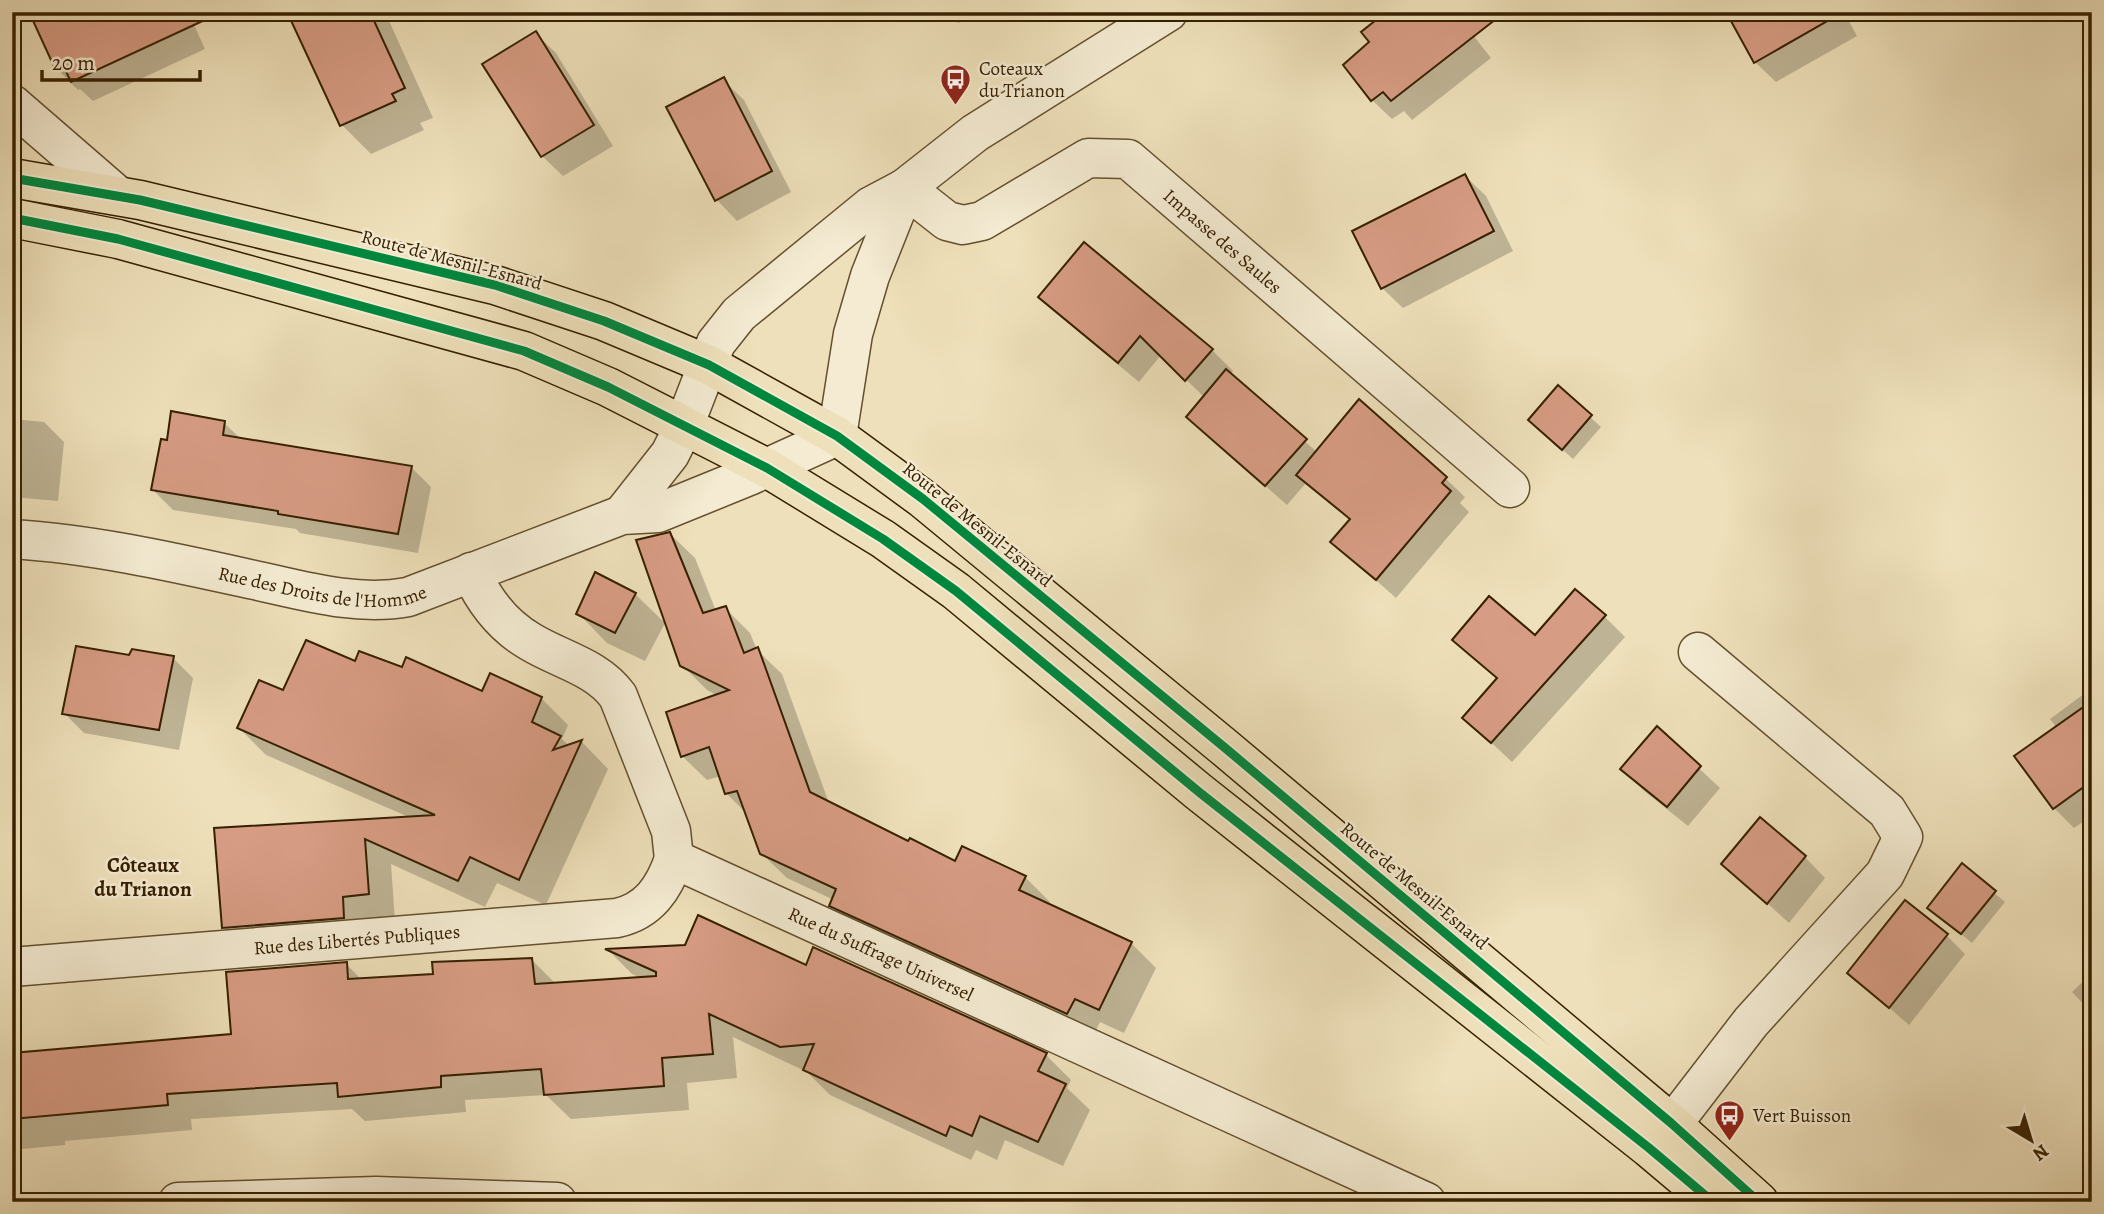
<svg xmlns="http://www.w3.org/2000/svg" width="2104" height="1214" viewBox="0 0 2104 1214" font-family="Alegreya,serif">
	<style>
		.shadow { fill: #0003 }
		.building { fill: #d79c84; stroke: #362000; stroke-width: 2 }
		.lines { fill: none; stroke-linecap: round; stroke-linejoin: round }
		.minor-casing { stroke: #64502e; stroke-width: 41 }
		.major-casing { stroke: #362000; stroke-width: 41 }
		.minor { stroke: #f4ebd2; stroke-width: 38 }
		.major { stroke: #eee0ba; stroke-width: 38 }
		.cycleway-casing { stroke: #f4ebd2; stroke-width: 13 }
		.cycleway { stroke: #00873e; stroke-width: 9 }
		.labels { text-anchor: middle; stroke-width: 5; stroke-linejoin: round; paint-order: stroke }
		.poi-label { font-size: 19px; fill: #362000; stroke: #f4ebd2; text-anchor: start }
		.street-label { font-size: 19px; fill: #362000; stroke: #f4ebd2 }
		.neighbourhood-label { font-size: 21px; font-weight: bold; fill: #362000; stroke: #f4ebd2 }
	</style>
	<rect width="100%" height="100%" fill="#eee0ba"/>
	<filter id="stains"><feTurbulence type="fractalNoise" baseFrequency=".00286" numOctaves="4"/><feColorMatrix values="0 0 0 0 .2 0 0 0 0 .09 0 0 0 0 .02 0 0 0 .5 -.17"/></filter>
	<radialGradient id="worn" r=".72"><stop offset=".6" stop-color="#630" stop-opacity="0"/><stop offset="1" stop-color="#630" stop-opacity=".3"/></radialGradient>
	<g class="shadow">
		<polygon points="31,12 188,12 205,49 93,101 80,89 78,90 58,70"/>
		<polygon points="289,12 385,12 433,118 420,123 424,130 371,154 342,125"/>
		<polygon points="947,12 982,12 958,23"/>
		<polygon points="1746,12 1844,12 1857,36 1776,82 1755,62"/>
		<polygon points="1462,21 1491,58 1412,120 1404,111 1392,119 1372,100"/>
		<polygon points="535,33 556,53 613,146 563,176 542,156"/>
		<polygon points="723,80 744,100 791,192 737,221 717,200"/>
		<polygon points="1465,176 1486,196 1513,251 1403,308 1382,288"/>
		<polygon points="1084,245 1212,350 1233,371 1229,375 1317,452 1445,478 1465,497 1460,503 1469,512 1396,598 1333,542 1351,521 1306,483 1287,505 1188,417 1204,397 1161,355 1139,382 1061,317 1041,297"/>
		<polygon points="1558,388 1601,427 1573,459 1540,430"/>
		<polygon points="12,419 44,422 64,442 58,501 12,497"/>
		<polygon points="224,423 241,439 411,467 431,487 418,553 300,533 296,529 173,510 153,490 168,442"/>
		<polygon points="670,534 695,558 716,611 725,608 750,633 757,650 782,674 829,803 909,844 956,863 1025,877 1050,902 1048,905 1131,943 1156,968 1124,1033 1100,1022 1092,1038 856,930 831,905 834,900 787,878 761,853 747,814 727,794 721,776 707,780 682,756 718,696 707,690 682,665"/>
		<polygon points="635,594 665,623 645,661 607,643 578,613"/>
		<polygon points="1604,616 1625,637 1512,762 1465,718 1498,680 1454,639 1535,637"/>
		<polygon points="130,657 173,658 193,678 179,750 84,733 64,713"/>
		<polygon points="356,663 403,669 483,693 541,698 568,725 562,739 570,747 582,742 608,769 546,905 497,883 485,907 391,864 395,921 250,954 223,927 215,829 411,818 266,755 239,728 284,693"/>
		<polygon points="2092,688 2092,816 2074,828 2054,808 2057,728 2050,719"/>
		<polygon points="1657,729 1720,788 1688,826 1643,790 1623,769"/>
		<polygon points="1805,857 1825,878 1789,923 1724,864"/>
		<polygon points="1962,866 2005,902 1972,943 1930,908"/>
		<polygon points="1946,935 1965,954 1909,1025 1849,973"/>
		<polygon points="609,951 807,968 1046,1055 1071,1080 1067,1088 1090,1110 1063,1166 1005,1140 997,1160 976,1150 971,1160 830,1095 807,1072 733,1037 737,1078 687,1083 689,1110 571,1119 546,1095 465,1100 466,1112 365,1121 352,1109 191,1119 192,1130 65,1141 65,1145 12,1150 12,1055 233,1036 346,964 362,980 435,975 532,960 556,984 643,979 632,974"/>
		<polygon points="2092,973 2092,1013 2072,992"/>
	</g>
	<g class="building">
		<polygon points="29,12 222,12 71,82 64,67 56,71"/>
		<polygon points="287,12 370,12 405,88 392,94 396,101 340,126"/>
		<polygon points="1386,12 1505,12 1391,101 1383,92 1371,101 1343,65 1369,42 1361,32"/>
		<polygon points="1726,12 1843,12 1754,63"/>
		<polygon points="536,31 594,125 541,157 482,64"/>
		<polygon points="724,77 772,171 715,201 666,107"/>
		<polygon points="1465,174 1494,231 1381,289 1352,231"/>
		<polygon points="1084,242 1213,349 1185,381 1140,336 1118,363 1038,297"/>
		<polygon points="1226,369 1307,439 1265,486 1186,417"/>
		<polygon points="1558,385 1592,415 1562,450 1528,420"/>
		<polygon points="1359,399 1447,477 1442,483 1451,491 1376,580 1330,542 1350,519 1296,475"/>
		<polygon points="171,411 225,421 223,435 412,466 398,534 278,514 278,511 151,490 161,439 167,440"/>
		<polygon points="670,532 703,613 726,606 744,653 758,647 810,792 908,841 910,838 955,861 962,846 1026,876 1019,890 1132,942 1099,1010 1075,999 1067,1014 829,906 836,889 760,854 737,791 725,794 709,747 681,757 666,712 729,690 680,666 636,540"/>
		<polygon points="595,572 636,593 615,633 576,614"/>
		<polygon points="1575,589 1606,615 1491,743 1462,718 1497,678 1452,640 1489,596 1535,635"/>
		<polygon points="306,640 355,661 359,651 402,667 406,657 482,691 490,673 542,697 532,722 561,736 553,750 582,740 519,880 470,857 458,881 365,839 369,894 343,897 344,918 222,928 214,828 435,815 237,728 259,680 283,690"/>
		<polygon points="76,646 129,655 132,649 174,656 159,730 62,714"/>
		<polygon points="2092,701 2092,781 2053,809 2014,756"/>
		<polygon points="1657,726 1701,766 1667,807 1620,769"/>
		<polygon points="1760,817 1806,856 1767,904 1721,864"/>
		<polygon points="1962,863 1996,891 1961,934 1927,908"/>
		<polygon points="1905,900 1948,934 1889,1008 1847,973"/>
		<polygon points="698,915 806,965 813,947 1047,1053 1038,1071 1066,1084 1038,1142 980,1116 972,1136 950,1126 946,1136 803,1070 814,1044 780,1047 709,1014 713,1054 662,1058 664,1086 544,1095 541,1069 441,1076 441,1087 338,1097 337,1083 167,1094 168,1105 12,1119 12,1053 231,1034 226,972 347,962 348,979 433,974 432,962 532,958 535,984 656,976 656,972 605,949 685,945"/>
	</g>
	<g class="lines">
		<defs>
			<g id="minor">
				<polyline points="12,104 117,195"/>
				<path id="s1" d="M 905,188 L 947,221 L 963,225 L 982,221 L 1088,158 L 1128,159 L 1510,488"/>
				<polyline points="622,515 670,454 684,426 716,343 739,314 871,206 905,188 975,133 1168,12"/>
				<path id="s2" d="M 12,539 C 91,544 168,561 245,578 C 298,589 353,607 408,597 L 622,515 L 658,513 L 749,476 L 837,436 L 853,334 L 870,276 L 905,188"/>
				<path id="s3" d="M 471,572 C 484,601 503,626 531,642 C 561,660 597,667 618,696 L 671,831 L 674,859 L 1426,1202"/>
				<path id="s4" d="M 12,967 L 617,918 C 649,911 664,888 674,859"/>
				<polyline points="1649,1147 1684,1109 1751,1022 1885,874 1903,837 1887,811 1698,652"/>
				<polyline points="178,1202 376,1196 557,1202"/>
			</g>
			<g id="major">
				<polyline points="12,178 140,200 495,285 604,321 709,365 837,436 923,499 1224,747 1671,1123 1759,1202"/>
				<polyline points="12,218 118,239 524,351 608,387 767,468 883,539 956,591 1199,792 1649,1148 1713,1202"/>
			</g>
		</defs>
		<use href="#minor" class="minor-casing"/>
		<use href="#major" class="major-casing"/>
		<use href="#minor" class="minor"/>
		<use href="#major" class="major"/>
		<defs>
			<g id="cycleway">
				<polyline points="12,178 140,200 495,285 604,321 709,365 837,436 923,499 1224,747 1671,1123 1759,1202"/>
				<polyline points="12,218 118,239 524,351 608,387 767,468 883,539 956,591 1199,792 1649,1148 1713,1202"/>
			</g>
		</defs>
		<use href="#cycleway" class="cycleway-casing"/>
		<use href="#cycleway" class="cycleway"/>
	</g>
	<defs>
		<symbol id="bus-pin" viewBox="-11 -11 22 30"><path d="M0 17L-7.5 6A9.5 9.5 0 1 1 7.5 6Z" fill="#8f2418" stroke="#f4ebd2"/><path d="M-5-6H5V4H4V6H2V4H-2V6H-4V4H-5ZM-3.5-4V0h7V-4ZM-3.5 1.2v1.5H-2V1.2ZM2 1.2v1.5H3.5V1.2Z" fill="#fff"/></symbol>
	</defs>
	<g fill-rule="evenodd">
		<use href="#bus-pin" x="938" y="62" width="35" height="47"/>
		<use href="#bus-pin" x="1712" y="1098" width="35" height="47"/>
	</g>
	<g class="labels">
		<g class="poi-label">
			<text x="979" y="75">Coteaux<tspan x="979" dy="22">du Trianon</tspan></text>
			<text x="1753" y="1122">Vert Buisson</text>
		</g>
		<g class="street-label">
			<text dy="7" stroke="none"><textPath href="#s1" startOffset="378">Impasse des Saules</textPath></text>
			<text transform="translate(452 259) rotate(15)" y="7">Route de Mesnil-Esnard</text>
			<text transform="translate(978 524) rotate(39)" y="7">Route de Mesnil-Esnard</text>
			<text dy="7" stroke="none"><textPath href="#s2" startOffset="315">Rue des Droits de l'Homme</textPath></text>
			<text transform="translate(1415 885) rotate(40)" y="7">Route de Mesnil-Esnard</text>
			<text dy="7" stroke="none"><textPath href="#s4" startOffset="346">Rue des Libertés Publiques</textPath></text>
			<text dy="7" stroke="none"><textPath href="#s3" startOffset="598">Rue du Suffrage Universel</textPath></text>
		</g>
		<g class="neighbourhood-label">
			<text x="143" y="872">Côteaux<tspan x="143" dy="24">du Trianon</tspan></text>
		</g>
	</g>
	<rect width="2104" height="1214" fill="none" stroke="#eee0ba" stroke-width="42"/>
	<rect x="14" y="14" width="2076" height="1186" fill="none" stroke="#362000" stroke-width="3.5"/>
	<rect x="21" y="21" width="2062" height="1172" fill="none" stroke="#362000" stroke-width="2"/>
	<g transform="translate(2031 1140) rotate(142)" stroke="#f4ebd2" stroke-width="5" paint-order="stroke">
	<path d="M0-5L12 26L0 18L-12 26Z" fill="#362000"/>
	<text y="-10" font-size="19" font-weight="bold" text-anchor="middle" fill="#362000">N</text>
	</g>
	<path d="M42 70v10h158v-10" fill="none" stroke="#362000" stroke-width="3.5"/>
	<text x="52" y="70" font-size="21" fill="#362000" stroke="#f4ebd2" stroke-width="5" paint-order="stroke">20 m</text>
	<rect width="100%" height="100%" filter="url(#stains)"/>
	<rect width="100%" height="100%" fill="url(#worn)"/>
</svg>
